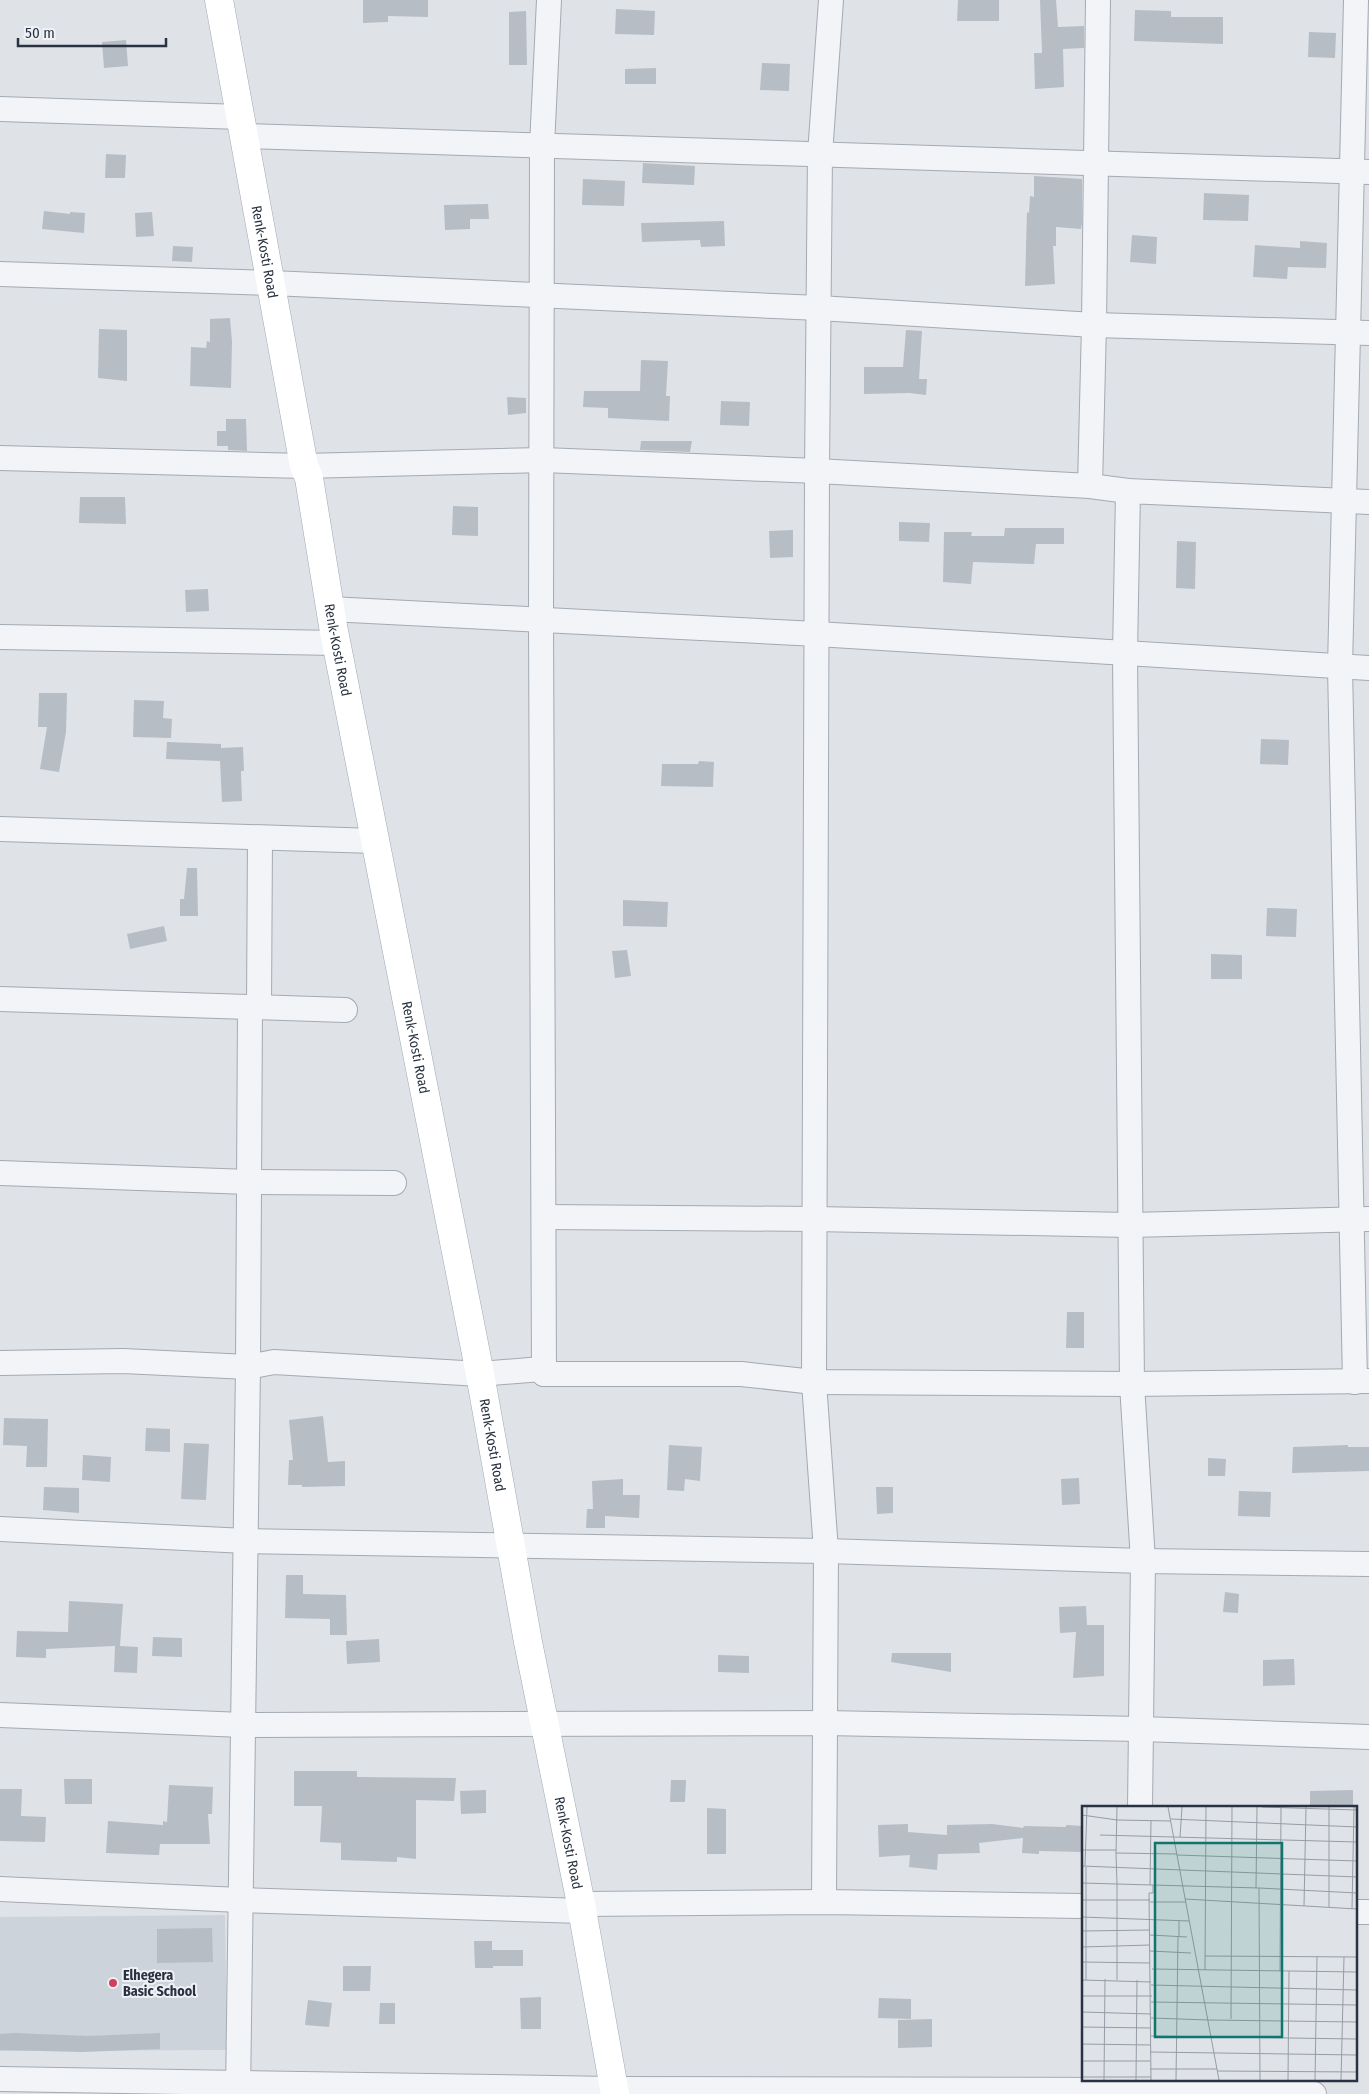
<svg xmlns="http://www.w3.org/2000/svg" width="1369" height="2094" viewBox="0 0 1369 2094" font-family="'Fira Sans Condensed',sans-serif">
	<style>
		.built { fill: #cdd3da }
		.building { fill: #b6bdc5 }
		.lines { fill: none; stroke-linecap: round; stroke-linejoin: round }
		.minor-casing { stroke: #a4aab2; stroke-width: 26 }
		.primary-casing { stroke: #9ea8b4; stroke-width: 29 }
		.minor { stroke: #f2f4f7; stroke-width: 24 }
		.primary { stroke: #fff; stroke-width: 28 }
		.poi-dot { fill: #d04160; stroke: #eef2f6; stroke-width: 2 }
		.labels { text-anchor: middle; stroke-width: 4; stroke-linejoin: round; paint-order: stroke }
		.street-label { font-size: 14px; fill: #283240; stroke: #eef2f6 }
		.poi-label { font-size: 14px; font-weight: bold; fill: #283240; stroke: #eef2f6; text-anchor: start }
		.inset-road { fill: none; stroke: #969ca5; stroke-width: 1 }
		.view { fill: #0f766e; fill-opacity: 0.15; stroke: #0f766e; stroke-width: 2.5 }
		.inset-edge { fill: none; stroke: #283240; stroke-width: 2.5 }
	</style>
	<rect width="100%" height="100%" fill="#dfe3e8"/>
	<polygon class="built" points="225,1915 227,2050 0,2051 0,1917"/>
	<g class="building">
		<polygon points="363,0 428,0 428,17 388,16 388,22 363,23"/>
		<polygon points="958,0 999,0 999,21 957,21"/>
		<polygon points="1040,0 1056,0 1058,27 1084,26 1084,48 1063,49 1064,87 1035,89 1034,53 1042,53"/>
		<polygon points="616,9 655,11 654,35 615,34"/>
		<polygon points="1135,10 1171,11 1171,17 1223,17 1223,44 1134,41"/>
		<polygon points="526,11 527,65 509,65 509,12"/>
		<polygon points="1309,32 1336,33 1335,58 1308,57"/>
		<polygon points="126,40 128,66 104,68 102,42"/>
		<polygon points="762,63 790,64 789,91 760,90"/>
		<polygon points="656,68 656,84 625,84 625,69"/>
		<polygon points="106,154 126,155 125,178 105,178"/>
		<polygon points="643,163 695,166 694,185 642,183"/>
		<polygon points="1034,176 1082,179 1082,223 1081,229 1056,227 1056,246 1053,246 1055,284 1025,286 1027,212 1029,213 1030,196 1034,197"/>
		<polygon points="583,179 625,181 624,206 582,205"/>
		<polygon points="1204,193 1249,195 1248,221 1203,220"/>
		<polygon points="488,204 489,219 470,219 470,229 445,230 444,205"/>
		<polygon points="44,211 70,214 70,212 85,213 84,233 42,229"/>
		<polygon points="152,212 154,236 136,237 135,213"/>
		<polygon points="724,221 725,246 701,247 700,240 642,242 641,223"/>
		<polygon points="1132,235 1157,237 1156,264 1130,262"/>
		<polygon points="1300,241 1327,243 1326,268 1288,267 1287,279 1253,277 1255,245 1300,248"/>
		<polygon points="173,246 193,247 192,262 172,261"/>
		<polygon points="230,318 232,342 231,388 190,386 191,347 206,348 207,341 210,342 210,319"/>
		<polygon points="99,329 127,330 127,381 98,378"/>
		<polygon points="906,330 922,331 919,379 927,379 926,395 909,393 864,394 864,367 903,367"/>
		<polygon points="641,360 668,361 666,396 670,396 669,421 608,418 608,408 583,407 584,391 640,391"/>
		<polygon points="507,397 526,398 526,413 508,415"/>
		<polygon points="721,401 750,402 749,426 720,425"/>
		<polygon points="226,419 246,419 247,451 228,450 228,446 217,446 217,431 226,431"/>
		<polygon points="641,441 692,441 690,452 640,450"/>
		<polygon points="80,497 125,497 126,524 79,523"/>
		<polygon points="453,506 478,507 478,536 452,535"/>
		<polygon points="899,522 930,523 929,542 899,541"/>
		<polygon points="1005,528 1064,528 1064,544 1036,544 1034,564 973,562 971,584 943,582 944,532 972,532 971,536 1004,536"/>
		<polygon points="793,530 793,557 770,558 769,531"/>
		<polygon points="1177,541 1196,542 1195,589 1176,588"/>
		<polygon points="208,589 209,611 186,612 185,590"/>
		<polygon points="39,693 67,693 66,732 59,772 40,769 47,727 38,727"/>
		<polygon points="134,700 164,701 163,718 172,719 171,738 133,737"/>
		<polygon points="1261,739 1289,740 1288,765 1260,764"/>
		<polygon points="167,742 221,744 221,748 243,747 244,771 241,771 242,801 222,802 220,761 166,759"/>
		<polygon points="699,761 714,762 713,787 661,786 662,764 698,764"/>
		<polygon points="187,868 197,868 198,916 180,916 180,899 184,899"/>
		<polygon points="623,900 668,902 667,927 623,926"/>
		<polygon points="1267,908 1297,909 1296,937 1266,936"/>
		<polygon points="164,926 167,941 130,949 127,934"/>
		<polygon points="627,950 631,976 615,978 612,951"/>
		<polygon points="1211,954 1242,955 1242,979 1211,979"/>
		<polygon points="1067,1312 1084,1312 1084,1348 1066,1348"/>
		<polygon points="323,1416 328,1462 345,1461 345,1486 302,1487 302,1485 288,1485 289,1460 293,1460 289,1420"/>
		<polygon points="4,1418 48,1419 47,1467 26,1467 27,1446 3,1445"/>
		<polygon points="146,1428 170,1429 170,1452 145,1451"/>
		<polygon points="184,1443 209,1444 206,1500 181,1499"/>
		<polygon points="669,1445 702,1447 700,1481 685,1479 684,1491 667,1490"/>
		<polygon points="1348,1445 1348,1447 1369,1447 1369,1471 1292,1473 1293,1447"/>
		<polygon points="83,1455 111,1457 110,1482 82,1480"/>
		<polygon points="1208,1458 1226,1459 1225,1476 1208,1476"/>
		<polygon points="1079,1478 1080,1504 1062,1505 1061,1479"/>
		<polygon points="623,1479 623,1495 640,1495 639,1518 605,1516 605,1528 586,1528 587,1509 593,1509 592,1481"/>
		<polygon points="44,1487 79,1488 79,1513 43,1510"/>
		<polygon points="876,1487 893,1487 893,1513 877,1514"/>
		<polygon points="1239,1491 1271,1492 1270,1517 1238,1516"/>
		<polygon points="286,1575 303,1575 303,1594 346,1595 347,1635 330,1635 330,1619 285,1618"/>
		<polygon points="1225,1592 1239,1594 1238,1613 1223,1612"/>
		<polygon points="69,1601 123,1604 120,1646 138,1647 137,1673 114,1672 115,1646 46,1649 46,1658 16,1657 17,1631 68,1632"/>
		<polygon points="1086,1606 1087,1625 1104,1625 1104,1676 1073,1678 1076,1632 1060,1633 1059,1607"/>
		<polygon points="153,1637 182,1638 182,1657 152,1656"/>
		<polygon points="379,1639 380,1662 347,1664 346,1641"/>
		<polygon points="892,1653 951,1653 951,1672 891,1662"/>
		<polygon points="718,1655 749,1656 749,1673 718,1672"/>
		<polygon points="1294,1659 1295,1685 1263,1686 1263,1660"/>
		<polygon points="294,1771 357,1771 357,1777 456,1778 454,1801 416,1800 416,1859 397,1857 397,1862 341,1860 341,1843 320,1842 322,1806 294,1806"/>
		<polygon points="64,1779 92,1779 92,1804 65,1804"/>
		<polygon points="671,1780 686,1780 685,1802 670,1802"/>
		<polygon points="169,1785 213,1787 212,1814 208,1814 210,1844 160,1844 159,1855 156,1855 106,1853 108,1821 163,1825 163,1821 167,1822"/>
		<polygon points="0,1789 22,1789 21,1816 46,1817 45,1842 0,1841"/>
		<polygon points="486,1790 486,1813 461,1814 460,1791"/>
		<polygon points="1353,1790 1353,1808 1310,1808 1310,1791"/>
		<polygon points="707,1808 726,1809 726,1854 707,1854"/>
		<polygon points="908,1824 908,1832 947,1835 947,1825 992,1824 1023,1828 1024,1826 1066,1827 1066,1825 1083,1826 1083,1852 1039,1851 1039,1854 1022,1853 1023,1838 979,1843 980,1853 938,1854 937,1870 909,1867 910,1855 879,1857 878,1825"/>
		<polygon points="212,1928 213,1962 157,1963 157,1929"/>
		<polygon points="474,1941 492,1941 492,1950 523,1950 523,1966 493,1966 493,1968 475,1968"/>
		<polygon points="343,1966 371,1966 370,1991 343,1991"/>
		<polygon points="541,1997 541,2029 521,2029 520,1998"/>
		<polygon points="879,1998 911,1999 911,2019 878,2018"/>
		<polygon points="308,2000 332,2003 329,2027 305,2025"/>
		<polygon points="380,2003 395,2003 395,2024 379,2024"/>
		<polygon points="932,2019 932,2047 898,2048 898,2020"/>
		<polygon points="15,2033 88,2036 160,2033 160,2049 82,2052 0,2050 0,2034"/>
	</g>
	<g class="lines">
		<defs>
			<g id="minor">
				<polyline points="0,109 241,117"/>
				<polyline points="245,136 1369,172"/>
				<polyline points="0,274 272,283 819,308 1094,325 1369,333"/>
				<polyline points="0,458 304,466 543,460 817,471 1090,486 1128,491"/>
				<polyline points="1090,486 1094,325 1098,0"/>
				<polyline points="330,609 817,634 1369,668"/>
				<polyline points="0,637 336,643"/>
				<polyline points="0,829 375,841"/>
				<polyline points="0,999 345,1010"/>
				<polyline points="259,1007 260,838"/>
				<polyline points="0,1173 249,1182 394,1183"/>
				<polyline points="544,1217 814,1219 1130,1225 1369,1219"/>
				<polyline points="0,1363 123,1361 248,1367 274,1362 480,1374 542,1369 544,1374 741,1374 814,1382 1132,1384 1369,1381"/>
				<polyline points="544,1374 541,619 542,146 549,0"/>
				<polyline points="1355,1382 1340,667 1356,0"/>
				<polyline points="0,1529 246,1541 826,1551 1143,1561 1369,1564"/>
				<polyline points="0,1715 243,1725 825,1723 1141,1729 1369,1737"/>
				<polyline points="1140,1808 1143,1561 1132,1384 1125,654 1128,491 1369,502"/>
				<polyline points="0,1889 240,1900 582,1911"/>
				<polyline points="824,1902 826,1551 814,1382 817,471 820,154 831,0"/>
				<polyline points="581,1904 824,1902 1083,1906"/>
				<polyline points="1355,1912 1369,1912"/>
				<polyline points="0,2079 614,2089 1138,2090 1314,2094"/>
				<polyline points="238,2094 248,1367 250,1007"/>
			</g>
			<g id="primary">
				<path id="s1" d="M 219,0 L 304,466 L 309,478 L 333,626 L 480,1374 L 528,1642 L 581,1904 L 615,2094"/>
			</g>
		</defs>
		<use href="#minor" class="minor-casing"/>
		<use href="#primary" class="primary-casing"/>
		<use href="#minor" class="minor"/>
		<use href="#primary" class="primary"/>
	</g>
	<circle class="poi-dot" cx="113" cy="1983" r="5"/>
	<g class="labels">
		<g class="street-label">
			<text dy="5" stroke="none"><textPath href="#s1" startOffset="256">Renk-Kosti Road</textPath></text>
			<text dy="5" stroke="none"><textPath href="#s1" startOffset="661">Renk-Kosti Road</textPath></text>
			<text dy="5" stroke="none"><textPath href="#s1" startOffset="1066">Renk-Kosti Road</textPath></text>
			<text dy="5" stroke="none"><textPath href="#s1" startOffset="1471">Renk-Kosti Road</textPath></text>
			<text dy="5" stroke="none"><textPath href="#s1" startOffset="1876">Renk-Kosti Road</textPath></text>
		</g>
		<g class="poi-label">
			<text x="123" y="1980">Elhegera<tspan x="123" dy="16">Basic School</tspan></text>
		</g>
	</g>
	<g transform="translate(1082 1806)">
		<rect width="275" height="275" fill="#dfe3e8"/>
		<path class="inset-road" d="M 35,1 L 34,47 L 95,48M 86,1 L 137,274M 180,1 L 275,4M 0,9 L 35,14 L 89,15M 89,13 L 275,21M 18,29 L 275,36M 98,31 L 100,1M 0,44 L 34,44M 34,47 L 35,78 L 177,82M 95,49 L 275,55M 0,60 L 275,71M 3,60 L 5,1M 4,61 L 4,174M 0,77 L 35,78 L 35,174M 68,79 L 69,15M 174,82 L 175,1M 103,93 L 275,103M 0,94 L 68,94M 68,96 L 104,96M 222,100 L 224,1M 247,101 L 247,1M 270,103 L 272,1M 0,111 L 107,115M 0,125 L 68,124M 68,129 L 105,131M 97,130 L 97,114M 0,141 L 68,139M 68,145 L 109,147M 123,150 L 275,151M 0,156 L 68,157M 70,163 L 275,166M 123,164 L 124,1M 198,165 L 199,1M 0,174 L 69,176M 69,179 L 275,184M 0,190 L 70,190M 69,196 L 275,199M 0,206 L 69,208M 69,212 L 127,214M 149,213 L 150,1M 127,214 L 275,216M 0,221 L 69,222M 69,230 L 275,233M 0,238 L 68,239M 68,246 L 275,249M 0,255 L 68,255M 68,263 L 135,263M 136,265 L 275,266M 0,271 L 69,271M 22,274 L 23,173M 54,274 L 55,174M 69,274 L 67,87 L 71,87 L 71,79M 94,274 L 96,130M 178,274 L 177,82 L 275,87M 206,274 L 207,165M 233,274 L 235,150M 259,274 L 262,151"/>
		<path class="view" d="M 73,37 L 200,37 L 200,231 L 73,231 Z"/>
		<rect width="275" height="275" class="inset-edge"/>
	</g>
	<path d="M18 38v8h148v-8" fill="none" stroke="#283240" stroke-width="2.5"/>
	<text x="25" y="38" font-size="15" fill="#283240" stroke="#eef2f6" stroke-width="4" paint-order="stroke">50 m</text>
</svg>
